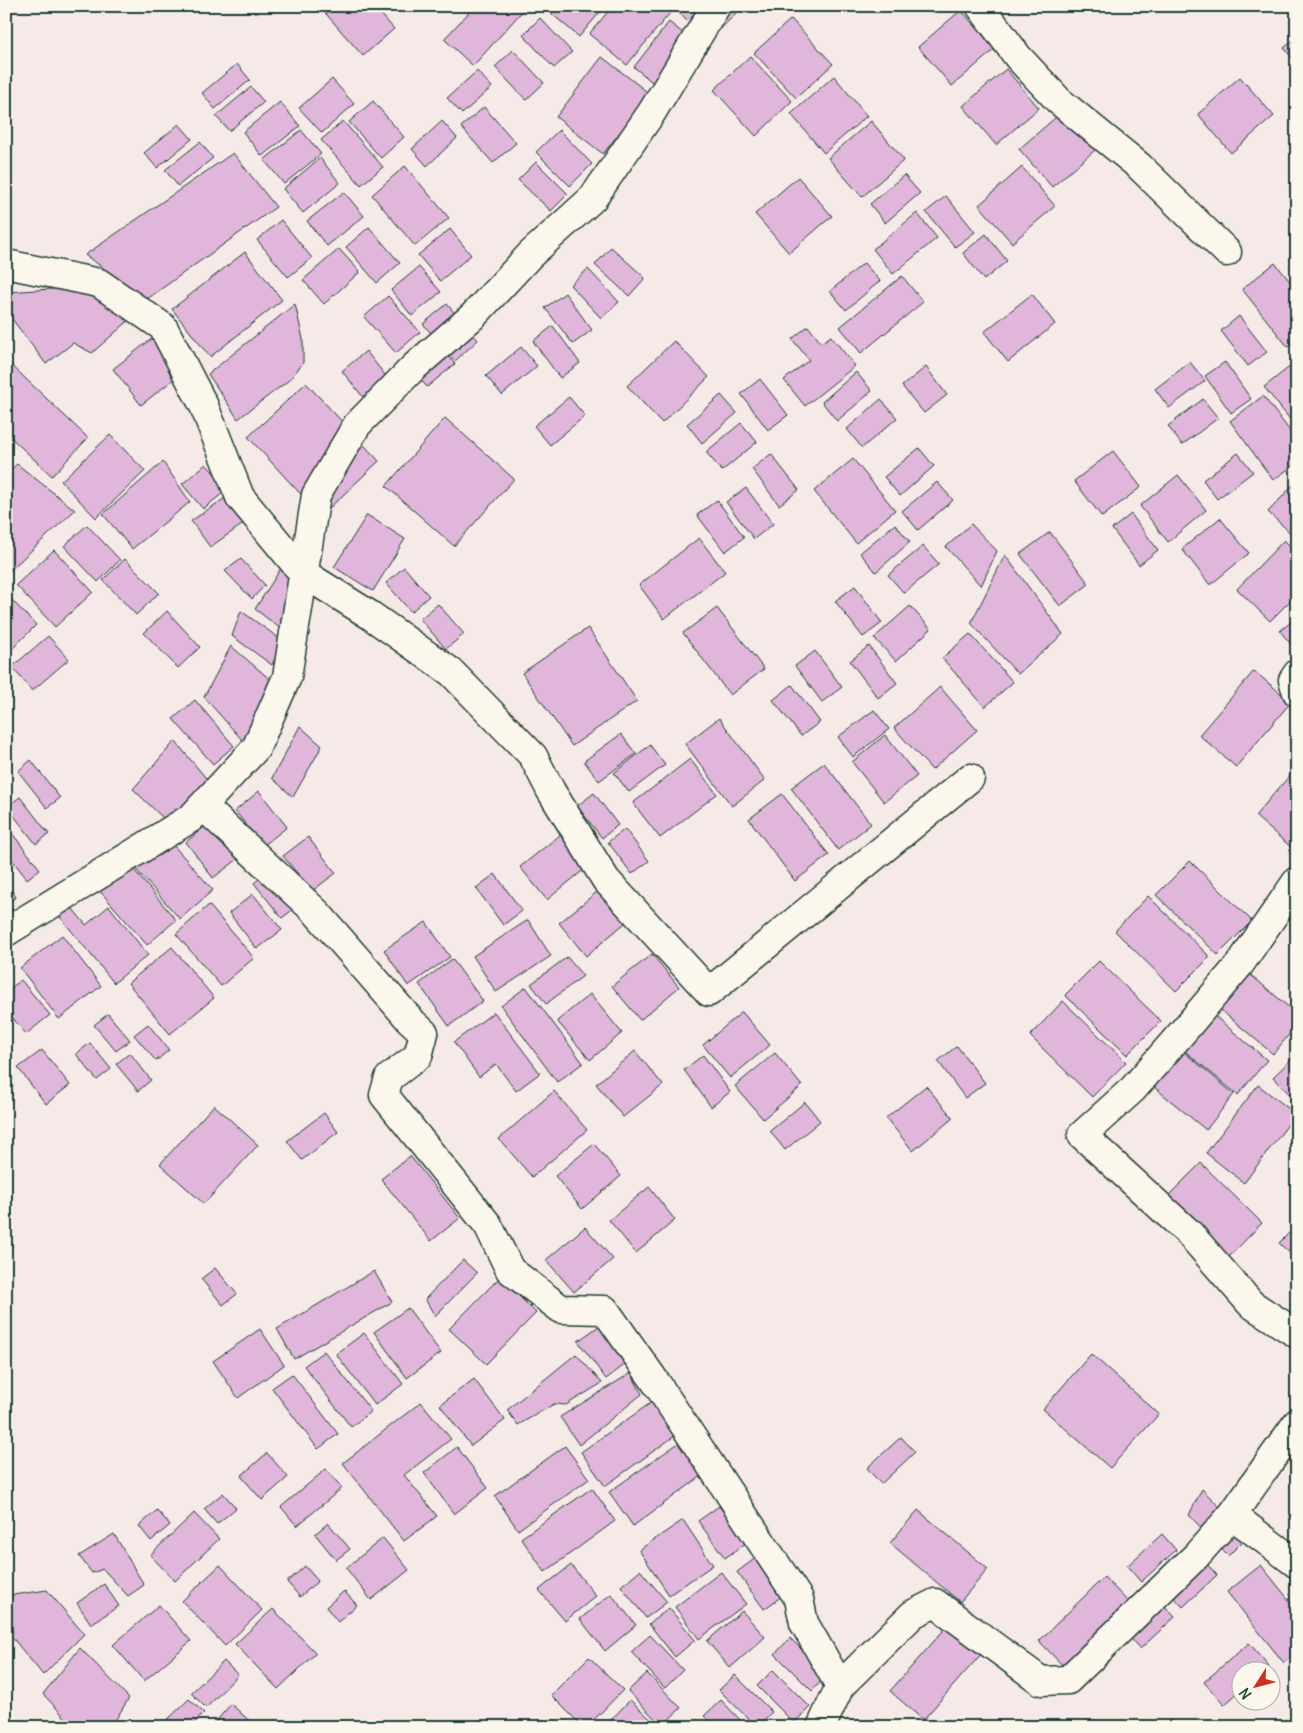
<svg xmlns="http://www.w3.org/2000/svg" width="1303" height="1733" viewBox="0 0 1303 1733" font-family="Delius,sans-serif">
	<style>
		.building { fill: #e1b6db; stroke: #1f3d34 }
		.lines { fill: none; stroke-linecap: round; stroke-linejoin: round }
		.minor-casing { stroke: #1f3d34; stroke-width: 31 }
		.minor { stroke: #fbf7ec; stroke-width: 28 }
	</style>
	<rect width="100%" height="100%" fill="#f6eae9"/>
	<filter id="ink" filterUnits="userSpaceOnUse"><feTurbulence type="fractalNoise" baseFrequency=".02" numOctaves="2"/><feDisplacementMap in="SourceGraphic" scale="10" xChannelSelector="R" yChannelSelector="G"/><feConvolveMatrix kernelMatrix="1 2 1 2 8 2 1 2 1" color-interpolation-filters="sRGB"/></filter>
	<g filter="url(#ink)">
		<g class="building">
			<polygon points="319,6 374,6 394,29 363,56"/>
			<polygon points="475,6 527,6 473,66 444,39"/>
			<polygon points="546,6 595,6 601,11 579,37 545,8"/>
			<polygon points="613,6 663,6 670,13 627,65 589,34"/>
			<polygon points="672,6 743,6 708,42"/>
			<polygon points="961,10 995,49 952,86 918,47"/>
			<polygon points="540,18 572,52 554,68 523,35"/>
			<polygon points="791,19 833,64 796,98 754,53"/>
			<polygon points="669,22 693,41 657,86 634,67"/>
			<polygon points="1297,37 1297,64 1284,48"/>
			<polygon points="513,50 544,83 526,100 495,67"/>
			<polygon points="750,56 792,101 756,136 714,90"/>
			<polygon points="602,57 650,94 603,154 556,117"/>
			<polygon points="237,64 250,80 215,109 202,93"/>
			<polygon points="1006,69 1039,108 996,145 963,106"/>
			<polygon points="477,71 492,87 462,114 447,98"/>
			<polygon points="834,76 867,116 824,153 791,114"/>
			<polygon points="1240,77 1274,116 1231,153 1198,114"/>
			<polygon points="332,79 354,104 322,133 299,108"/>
			<polygon points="251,87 264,102 229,131 216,116"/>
			<polygon points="373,101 404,137 381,158 349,122"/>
			<polygon points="280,102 300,126 262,156 243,132"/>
			<polygon points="484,107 516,143 493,163 461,127"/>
			<polygon points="1062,112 1095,150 1052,187 1019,149"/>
			<polygon points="343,121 383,167 361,185 321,140"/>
			<polygon points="442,121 457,138 427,166 412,149"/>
			<polygon points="871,121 904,160 862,197 828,158"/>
			<polygon points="179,124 192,139 157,168 144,153"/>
			<polygon points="301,130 321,154 284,184 264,160"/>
			<polygon points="559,130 592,164 570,186 536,152"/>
			<polygon points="200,142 213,158 178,186 165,170"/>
			<polygon points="233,153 276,207 147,299 85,255"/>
			<polygon points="320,158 340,183 303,213 283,189"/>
			<polygon points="536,162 568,194 551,211 518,180"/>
			<polygon points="405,166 449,218 415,246 372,195"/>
			<polygon points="1022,167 1055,206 1012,243 979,205"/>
			<polygon points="904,175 920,193 885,223 870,204"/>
			<polygon points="798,177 832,216 789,253 755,214"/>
			<polygon points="344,192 364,216 327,246 307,221"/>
			<polygon points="946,196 975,232 955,247 926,212"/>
			<polygon points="917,213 937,238 893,274 873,249"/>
			<polygon points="281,220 312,258 288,277 257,240"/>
			<polygon points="369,227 400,263 377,283 346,247"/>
			<polygon points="450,229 471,255 440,281 418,255"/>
			<polygon points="986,234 1007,261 984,280 963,253"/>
			<polygon points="611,247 645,278 629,296 595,265"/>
			<polygon points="339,249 360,272 324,304 303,280"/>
			<polygon points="245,252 282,300 210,357 172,309"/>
			<polygon points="864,263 880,281 846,310 830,291"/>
			<polygon points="1275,263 1297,290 1297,340 1288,347 1242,289"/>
			<polygon points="419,267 441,292 412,316 391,290"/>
			<polygon points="588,269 619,302 601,318 570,285"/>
			<polygon points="902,276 923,302 861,353 840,327"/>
			<polygon points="83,287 132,315 126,323 92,353 73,343 46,364 6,311 6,292"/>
			<polygon points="565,293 592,330 573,344 545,308"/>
			<polygon points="1032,294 1055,324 1008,362 984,332"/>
			<polygon points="388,296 420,332 396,353 364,317"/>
			<polygon points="295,304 303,339 303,363 289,380 238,419 208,374"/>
			<polygon points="447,304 478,340 455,361 423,324"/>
			<polygon points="1239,316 1267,352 1248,366 1221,331"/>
			<polygon points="553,326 580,363 560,378 533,341"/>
			<polygon points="808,326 821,343 831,336 855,366 805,406 784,380 809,360 792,339"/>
			<polygon points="154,337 174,379 141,405 113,369"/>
			<polygon points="433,338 455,364 427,387 405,362"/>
			<polygon points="674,341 709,377 662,423 627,386"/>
			<polygon points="521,347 537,366 502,395 486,376"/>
			<polygon points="366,351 396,389 372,408 342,371"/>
			<polygon points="6,360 88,438 52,476 6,433"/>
			<polygon points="1297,361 1297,428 1264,387"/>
			<polygon points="1190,362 1205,381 1169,408 1155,389"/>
			<polygon points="1225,362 1251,399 1231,413 1205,376"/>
			<polygon points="926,367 947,395 924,413 902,386"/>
			<polygon points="856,372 872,391 837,421 822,402"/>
			<polygon points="760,379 788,415 768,430 741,394"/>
			<polygon points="306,383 379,461 321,516 248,437"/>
			<polygon points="721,395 737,413 702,443 687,424"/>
			<polygon points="1263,396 1297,440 1297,463 1273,480 1230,421"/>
			<polygon points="569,397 585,416 550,445 534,426"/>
			<polygon points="881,399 897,418 862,448 847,429"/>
			<polygon points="1203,399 1218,418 1182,445 1168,426"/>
			<polygon points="445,418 514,479 454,546 386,486"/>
			<polygon points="741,423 757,442 722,471 706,452"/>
			<polygon points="110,435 145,471 96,518 61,481"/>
			<polygon points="919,448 934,466 900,496 884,477"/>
			<polygon points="1113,451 1141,487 1102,517 1074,481"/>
			<polygon points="1238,453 1253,472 1217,499 1203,480"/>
			<polygon points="771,454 799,490 779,505 752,469"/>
			<polygon points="853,459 895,510 856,543 814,491"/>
			<polygon points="163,462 190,502 132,549 103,514"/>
			<polygon points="17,464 75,510 6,574 6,474"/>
			<polygon points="206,464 228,489 203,509 182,484"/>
			<polygon points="1178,475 1206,510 1168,542 1140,506"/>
			<polygon points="937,482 953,500 918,530 902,511"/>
			<polygon points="1294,484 1297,487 1297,539 1268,512"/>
			<polygon points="746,488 773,524 754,539 726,502"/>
			<polygon points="231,494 249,520 210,547 191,521"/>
			<polygon points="717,500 744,537 725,552 697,515"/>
			<polygon points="1131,514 1158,550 1139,565 1112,529"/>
			<polygon points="367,515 405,539 373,591 334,567"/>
			<polygon points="1220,518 1249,553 1210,585 1182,549"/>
			<polygon points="895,524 910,542 876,572 860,553"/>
			<polygon points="971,524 997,551 981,586 946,547"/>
			<polygon points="87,525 120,560 98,582 64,546"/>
			<polygon points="1050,532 1089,584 1060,606 1020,554"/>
			<polygon points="699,538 725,572 664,619 639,585"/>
			<polygon points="1284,540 1297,553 1297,594 1270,621 1237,589"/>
			<polygon points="923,546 939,564 904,593 888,575"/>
			<polygon points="54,550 93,592 55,627 16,585"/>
			<polygon points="1005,555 1063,634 1018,674 971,623"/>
			<polygon points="125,559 159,593 136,615 103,580"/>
			<polygon points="241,559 265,585 252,599 225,571"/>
			<polygon points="285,562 296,579 281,629 255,609"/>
			<polygon points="404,567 429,596 411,612 386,583"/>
			<polygon points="855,586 882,623 863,637 835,601"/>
			<polygon points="6,594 36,625 6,655"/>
			<polygon points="438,604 464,634 446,649 420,619"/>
			<polygon points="910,606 931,629 896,661 874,638"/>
			<polygon points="717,608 764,669 730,695 683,633"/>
			<polygon points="167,611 200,647 178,668 144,633"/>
			<polygon points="241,611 283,641 272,665 232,636"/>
			<polygon points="1297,617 1297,652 1280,631"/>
			<polygon points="588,628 637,701 572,746 522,673"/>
			<polygon points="970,634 1013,682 985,707 942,658"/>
			<polygon points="48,636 69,659 32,691 12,667"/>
			<polygon points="231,646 272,681 244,742 204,697"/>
			<polygon points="869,646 897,683 878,698 850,661"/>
			<polygon points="815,651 842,687 822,702 795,666"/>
			<polygon points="1254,671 1291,702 1236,767 1199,735"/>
			<polygon points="792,685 820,722 801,736 773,700"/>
			<polygon points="940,687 977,730 932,770 894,728"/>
			<polygon points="195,700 234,746 213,764 173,719"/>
			<polygon points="874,710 889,729 853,757 838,737"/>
			<polygon points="719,718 765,780 732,806 685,744"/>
			<polygon points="300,726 322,746 293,797 272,778"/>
			<polygon points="621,734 636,754 599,781 584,761"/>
			<polygon points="885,735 917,776 884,802 852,762"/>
			<polygon points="175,741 215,789 163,818 133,789"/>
			<polygon points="650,745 665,765 629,792 614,773"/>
			<polygon points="690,759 717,794 660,838 633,803"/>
			<polygon points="31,760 60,798 47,808 18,771"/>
			<polygon points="824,763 871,824 838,850 791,788"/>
			<polygon points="1297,767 1297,842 1292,848 1255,816"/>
			<polygon points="259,791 287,827 263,846 235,811"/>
			<polygon points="594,793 618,825 602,838 577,806"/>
			<polygon points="782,794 829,855 795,881 749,819"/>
			<polygon points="20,797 49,834 36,844 7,807"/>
			<polygon points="209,823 238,859 213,878 186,842"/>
			<polygon points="625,829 649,861 632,874 608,842"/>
			<polygon points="11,832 40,869 27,879 6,852 6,835"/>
			<polygon points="560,835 587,867 547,900 520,867"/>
			<polygon points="308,837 336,873 312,891 283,856"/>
			<polygon points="167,838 213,890 180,919 134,867"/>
			<polygon points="1190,861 1252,921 1218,955 1156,895"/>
			<polygon points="129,864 176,920 147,945 99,890"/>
			<polygon points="277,864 305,900 282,918 254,883"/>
			<polygon points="495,874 522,911 503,925 476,888"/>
			<polygon points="6,884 7,884 16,897 6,904"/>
			<polygon points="598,891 625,923 586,956 559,923"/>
			<polygon points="253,894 282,930 257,949 229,913"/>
			<polygon points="1148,896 1210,957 1176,991 1115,931"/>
			<polygon points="68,903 86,925 109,906 148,955 114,983 56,912"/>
			<polygon points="209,905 254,958 221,986 176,934"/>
			<polygon points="528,920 551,956 496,992 473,956"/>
			<polygon points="426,922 450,957 408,986 384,950"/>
			<polygon points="62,935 101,986 59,1019 20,968"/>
			<polygon points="172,947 214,998 170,1034 128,983"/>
			<polygon points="652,954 679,987 640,1020 612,986"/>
			<polygon points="567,957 583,976 546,1004 531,984"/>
			<polygon points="452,959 483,1001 449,1026 419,984"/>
			<polygon points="1099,961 1161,1021 1127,1055 1065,995"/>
			<polygon points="1245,970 1297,1014 1297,1025 1273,1054 1216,1006"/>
			<polygon points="21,980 50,1015 26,1034 6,1010 6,992"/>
			<polygon points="526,987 583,1063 557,1082 501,1006"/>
			<polygon points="590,994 622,1033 590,1060 557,1021"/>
			<polygon points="1063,1001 1126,1062 1092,1097 1030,1036"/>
			<polygon points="494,1012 540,1073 516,1091 496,1064 479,1077 454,1042"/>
			<polygon points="742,1012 770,1045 730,1078 703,1045"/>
			<polygon points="1210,1012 1267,1060 1238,1095 1181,1048"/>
			<polygon points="108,1014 130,1040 116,1051 94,1025"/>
			<polygon points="148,1024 169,1050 156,1061 134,1035"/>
			<polygon points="90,1043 111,1069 97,1080 76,1054"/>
			<polygon points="957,1046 985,1083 965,1098 938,1061"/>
			<polygon points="1177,1046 1234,1094 1206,1130 1148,1082"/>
			<polygon points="42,1050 70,1085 46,1104 18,1068"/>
			<polygon points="635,1051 663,1085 623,1117 596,1084"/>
			<polygon points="130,1053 151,1080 138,1091 116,1064"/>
			<polygon points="775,1053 802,1086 763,1119 735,1086"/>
			<polygon points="1297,1054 1297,1102 1273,1077"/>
			<polygon points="703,1055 730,1092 711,1107 684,1070"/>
			<polygon points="1258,1085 1296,1114 1244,1183 1206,1153"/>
			<polygon points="926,1086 953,1118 913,1151 886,1118"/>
			<polygon points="554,1091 587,1130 532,1177 499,1139"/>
			<polygon points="805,1102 820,1121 785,1150 770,1131"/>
			<polygon points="214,1105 258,1145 204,1204 160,1164"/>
			<polygon points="324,1113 338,1132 302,1160 287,1141"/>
			<polygon points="594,1144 621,1176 582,1209 555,1176"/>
			<polygon points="410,1156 460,1218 431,1241 381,1179"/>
			<polygon points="1201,1163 1262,1223 1229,1257 1167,1197"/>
			<polygon points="649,1187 675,1220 636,1253 609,1220"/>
			<polygon points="1297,1225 1297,1260 1279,1243"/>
			<polygon points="585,1227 613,1259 574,1292 546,1260"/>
			<polygon points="463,1260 477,1273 435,1316 425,1299"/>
			<polygon points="215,1268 237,1294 223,1305 201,1279"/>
			<polygon points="374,1271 392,1302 294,1359 277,1329"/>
			<polygon points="500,1277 536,1313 486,1364 449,1329"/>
			<polygon points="408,1308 441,1353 407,1378 374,1332"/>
			<polygon points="599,1326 627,1363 606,1379 578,1341"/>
			<polygon points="260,1329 284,1365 238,1398 213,1361"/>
			<polygon points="364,1333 403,1384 375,1405 336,1354"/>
			<polygon points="324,1351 371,1411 351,1427 304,1366"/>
			<polygon points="576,1354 602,1383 566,1405 554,1404 518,1425 507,1410"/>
			<polygon points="1091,1354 1159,1414 1110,1468 1043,1409"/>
			<polygon points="631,1373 642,1394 579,1445 560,1417"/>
			<polygon points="292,1374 338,1434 318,1449 272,1388"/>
			<polygon points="474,1379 505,1420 471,1446 440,1405"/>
			<polygon points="421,1402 451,1439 404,1475 437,1516 404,1541 343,1463"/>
			<polygon points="652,1402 676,1435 605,1486 581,1452"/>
			<polygon points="901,1437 915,1452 881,1484 867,1468"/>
			<polygon points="680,1442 703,1475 633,1526 609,1492"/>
			<polygon points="565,1446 589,1479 518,1530 495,1496"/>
			<polygon points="457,1447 488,1488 454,1514 424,1473"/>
			<polygon points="267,1453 288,1477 262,1500 241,1476"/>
			<polygon points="326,1469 342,1488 297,1526 281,1507"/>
			<polygon points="592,1488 615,1521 545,1572 521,1538"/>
			<polygon points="1202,1489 1248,1536 1228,1556 1189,1515"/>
			<polygon points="223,1493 236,1508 217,1524 204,1509"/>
			<polygon points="719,1506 746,1543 725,1558 698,1521"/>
			<polygon points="157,1510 170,1525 151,1541 139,1526"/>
			<polygon points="918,1510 988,1569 960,1602 890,1543"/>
			<polygon points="194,1513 219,1539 175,1581 150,1555"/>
			<polygon points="683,1520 713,1565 669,1595 639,1550"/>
			<polygon points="328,1523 350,1549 336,1560 315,1534"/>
			<polygon points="114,1534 144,1585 128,1596 103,1569 92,1573 79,1556"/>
			<polygon points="1162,1534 1176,1550 1141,1582 1127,1566"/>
			<polygon points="383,1538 409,1570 371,1600 346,1568"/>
			<polygon points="757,1557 785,1594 764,1609 737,1572"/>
			<polygon points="1203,1560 1217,1575 1183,1607 1169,1592"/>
			<polygon points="220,1565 262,1610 225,1646 182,1601"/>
			<polygon points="571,1565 596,1596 565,1621 539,1590"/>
			<polygon points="1261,1565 1297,1610 1297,1653 1284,1663 1227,1592"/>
			<polygon points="305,1566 318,1581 300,1597 287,1582"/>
			<polygon points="640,1570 667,1602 646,1618 621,1586"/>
			<polygon points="721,1572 746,1604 699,1639 675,1607"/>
			<polygon points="1104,1577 1135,1609 1069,1672 1039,1641"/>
			<polygon points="104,1584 119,1606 91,1624 77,1603"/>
			<polygon points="47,1590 84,1634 43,1675 6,1630 6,1596"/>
			<polygon points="344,1591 357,1605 338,1622 326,1607"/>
			<polygon points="611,1594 636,1625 605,1651 580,1619"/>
			<polygon points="1161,1602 1175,1617 1140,1649 1126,1633"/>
			<polygon points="159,1605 191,1641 144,1681 113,1645"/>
			<polygon points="669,1608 695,1640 675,1657 649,1624"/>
			<polygon points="273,1609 316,1653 278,1689 235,1644"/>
			<polygon points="742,1611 765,1637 730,1668 707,1641"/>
			<polygon points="950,1623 983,1652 923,1720 890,1691"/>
			<polygon points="650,1635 683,1670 665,1688 631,1652"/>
			<polygon points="790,1638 827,1675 812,1691 775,1654"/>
			<polygon points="1249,1643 1269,1666 1264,1670 1240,1670 1240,1691 1224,1705 1204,1682"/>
			<polygon points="80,1648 129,1698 111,1727 74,1727 43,1694"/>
			<polygon points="589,1657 623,1690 587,1727 583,1727 551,1695"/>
			<polygon points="224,1661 238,1675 206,1708 191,1693"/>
			<polygon points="773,1670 810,1707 794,1723 757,1686"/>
			<polygon points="647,1673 681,1708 662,1726 628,1691"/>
			<polygon points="735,1675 772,1712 757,1727 719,1690"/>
			<polygon points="189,1699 204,1713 190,1727 160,1727"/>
			<polygon points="630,1700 659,1727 604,1727"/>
			<polygon points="721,1700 747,1727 715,1727 704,1716"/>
			<polygon points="231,1704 256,1727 211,1727"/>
			<polygon points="129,1718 138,1727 121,1727"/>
		</g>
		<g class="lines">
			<defs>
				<g id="minor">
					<polyline points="980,6 1018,57 1059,101 1139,166 1227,252"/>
					<polyline points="6,264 99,283 163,327 204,406 240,497 303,573 370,615 451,672 533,756 551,791 606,880 709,992 970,778"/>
					<polyline points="1297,674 1293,680 1297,692"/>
					<polyline points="203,806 317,913 410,1020 424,1033 418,1056 389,1078 384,1095 488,1225 510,1270 561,1309 605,1310 657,1384 799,1599 804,1623 840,1686"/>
					<polyline points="1297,881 1240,964 1186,1028 1133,1089 1082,1135 1189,1233 1251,1304 1297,1334"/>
					<polyline points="6,932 191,818 256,748 287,677 316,495 357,425 414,367 473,316 530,255 593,198 652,112 716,6"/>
					<polyline points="1232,1515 1297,1564"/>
					<polyline points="821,1727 840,1686 913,1614 935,1603 1041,1681 1068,1680 1196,1556 1232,1515 1297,1423"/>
				</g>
			</defs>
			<use href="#minor" class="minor-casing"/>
			<use href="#minor" class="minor"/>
		</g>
	</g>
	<rect width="1303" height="1733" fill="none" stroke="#fbf7ec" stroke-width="25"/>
	<rect x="12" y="12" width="1278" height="1708" fill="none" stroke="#1f3d34" stroke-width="2" filter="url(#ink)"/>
	<g transform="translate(1256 1686) rotate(234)"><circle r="24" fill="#fbf7ec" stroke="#a3ada2"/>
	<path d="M0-4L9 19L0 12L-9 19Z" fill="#c8321e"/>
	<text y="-8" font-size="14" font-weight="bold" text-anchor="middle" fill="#1f3d34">N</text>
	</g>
</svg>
